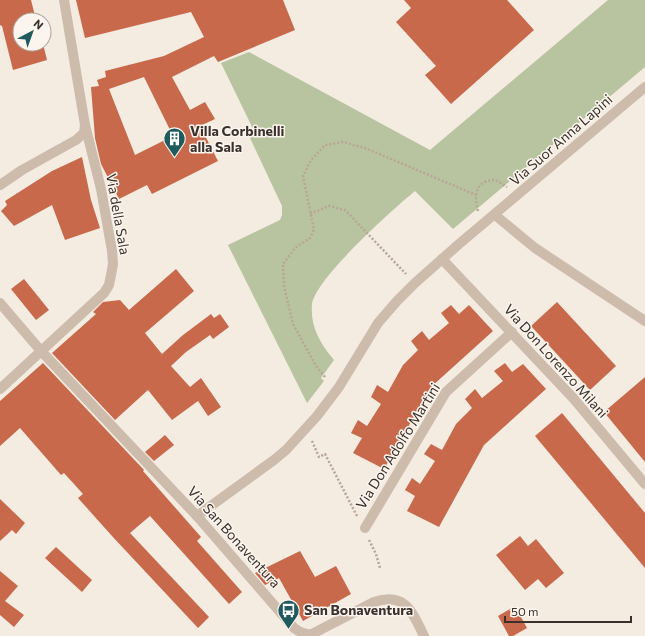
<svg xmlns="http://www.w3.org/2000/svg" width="645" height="636" viewBox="0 0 645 636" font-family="Commissioner,sans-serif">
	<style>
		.green { fill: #b8c4a0 }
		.building { fill: #c8694b; fill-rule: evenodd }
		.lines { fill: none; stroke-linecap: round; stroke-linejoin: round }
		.path { stroke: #b9a596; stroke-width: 2.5; stroke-dasharray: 2 2; stroke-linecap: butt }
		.minor { stroke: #cdbbac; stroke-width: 10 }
		.labels { text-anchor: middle; stroke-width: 3; stroke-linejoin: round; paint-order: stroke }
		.poi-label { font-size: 14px; font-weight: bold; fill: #3b302b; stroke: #fbf5ee; text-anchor: start }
		.street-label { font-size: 14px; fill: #3b302b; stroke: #fbf5ee }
	</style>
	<rect width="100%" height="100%" fill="#f4ebe1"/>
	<path class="green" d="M 608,0 L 645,0 L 645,67 L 453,229 L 415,191 C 392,210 316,278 312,304 C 310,327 320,343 334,360 L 321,378 L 324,381 L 307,403 L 228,245 L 280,220 L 282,215 L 282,206 L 250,138 L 256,135 L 221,63 L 249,52 L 430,150 Z"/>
	<g class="building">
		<polygon points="0,0 31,0 36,20 20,20 20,44 43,44 47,60 13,70 2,26 0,25"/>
		<path d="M 76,0 L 283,0 L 295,30 L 218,62 L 214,56 L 172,77 L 190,110 L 205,102 L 215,119 L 200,126 L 218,161 L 152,194 L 147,185 L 119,199 L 101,164 L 95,138 L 91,87 L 99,86 L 97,80 L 106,77 L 105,71 L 164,56 L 204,37 L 191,12 L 85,38 ZM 144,77 L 173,136 L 135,155 L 109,89 Z"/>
		<polygon points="404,0 507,0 534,30 451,104 425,75 436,66 396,22 411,8"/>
		<polygon points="82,157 91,200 100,228 65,240 52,205 14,226 1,211 7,205 5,201 52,171"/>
		<polygon points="176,269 194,291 145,333 162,354 183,335 211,314 214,318 220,314 229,327 213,339 210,335 186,352 171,366 190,387 201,378 221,407 208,416 198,401 172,420 148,390 115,420 52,353 96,314 93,312 103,302 120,300 129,310"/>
		<polygon points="24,279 49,310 36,320 11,289"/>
		<polygon points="557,302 616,366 590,390 531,326"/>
		<polygon points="451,305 459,314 469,305 493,331 431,387 384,469 353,453 362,438 351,433 358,420 367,426 381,404 371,397 377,385 388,392 403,365 418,350 411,341 422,331 429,340 449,323 441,313"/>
		<polygon points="43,363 144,470 143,471 201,537 197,541 242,592 229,604 150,516 130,533 209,617 198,628 112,536 78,498 83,494 64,473 61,475 20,428 0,446 0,401"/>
		<polygon points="505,363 512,372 523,364 546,389 484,445 439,527 407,511 415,496 405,490 412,478 420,484 435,461 424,454 431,444 442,450 456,424 472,408 465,399 475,389 482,398 503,381 494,371"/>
		<polygon points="645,377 645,462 604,412"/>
		<polygon points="562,413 645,513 645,568 535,436"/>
		<polygon points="165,435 174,445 154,461 145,452"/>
		<polygon points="0,499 25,523 16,534 12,530 0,541"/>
		<polygon points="520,536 528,546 536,539 564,573 546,588 538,579 525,590 496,555"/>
		<polygon points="56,547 92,580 82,592 45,558"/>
		<polygon points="300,551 315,577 336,566 351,594 303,621 279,578 265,585 255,573"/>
		<polygon points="0,571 18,586 5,601 24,615 14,627 0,615"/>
		<polygon points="515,606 527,628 513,636 509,636 498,616"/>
	</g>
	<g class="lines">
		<g class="path">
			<path d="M 478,211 C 475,200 474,187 485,182 C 489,180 492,180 495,180 C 499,181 503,185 507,187"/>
			<polyline points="310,214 329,206 345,210 406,274"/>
			<polyline points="325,377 316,366 293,324 284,286 283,264 295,248 310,238 314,230 303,176 311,160 325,145 343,142 365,148 476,195"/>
			<polyline points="312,441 319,457 325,454 357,516"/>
			<polyline points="369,540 376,554 380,568"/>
		</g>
		<g class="minor">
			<polyline points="0,185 22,170 76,140 84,133 85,125"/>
			<polyline points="495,215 535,248 645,321"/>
			<polyline points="442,259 574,399 645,484"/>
			<path d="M 0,303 L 41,351 L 197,516 L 294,628 C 300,632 304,635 312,634 L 374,602 C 405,592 412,611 424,636"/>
			<polyline points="0,389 104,293 109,285 111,275 113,264 112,251 101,189 85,125 64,0"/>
			<polyline points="197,516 274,460 286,450 317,416 339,387 378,323 397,301 415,283 459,244 645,87"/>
			<polyline points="365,528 446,392 512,332"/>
		</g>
	</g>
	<defs>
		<symbol id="building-pin" viewBox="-11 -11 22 30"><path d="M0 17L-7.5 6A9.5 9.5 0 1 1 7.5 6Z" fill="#1f5a5e" stroke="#fbf5ee"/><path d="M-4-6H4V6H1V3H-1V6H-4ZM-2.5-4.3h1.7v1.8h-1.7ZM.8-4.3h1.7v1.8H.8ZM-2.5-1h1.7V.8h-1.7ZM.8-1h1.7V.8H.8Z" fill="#fff"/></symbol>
		<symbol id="bus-pin" viewBox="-11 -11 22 30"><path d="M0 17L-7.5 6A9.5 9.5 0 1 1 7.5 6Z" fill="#1f5a5e" stroke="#fbf5ee"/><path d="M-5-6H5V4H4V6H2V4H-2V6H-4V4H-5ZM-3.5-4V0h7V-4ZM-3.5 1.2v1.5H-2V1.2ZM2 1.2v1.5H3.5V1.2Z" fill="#fff"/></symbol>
	</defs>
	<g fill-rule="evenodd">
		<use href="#building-pin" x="162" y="126" width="25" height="34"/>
		<use href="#bus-pin" x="276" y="598" width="25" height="34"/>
	</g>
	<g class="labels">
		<g class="poi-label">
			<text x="190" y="136">Villa Corbinelli<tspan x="190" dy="16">alla Sala</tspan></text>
			<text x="304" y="615">San Bonaventura</text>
		</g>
		<g class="street-label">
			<text transform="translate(561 140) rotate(-41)" y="5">Via Suor Anna Lapini</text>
			<text transform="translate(118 214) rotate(80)" y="5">Via della Sala</text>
			<text transform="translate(556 361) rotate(48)" y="5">Via Don Lorenzo Milani</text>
			<text transform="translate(398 446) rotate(-58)" y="5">Via Don Adolfo Martini</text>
			<text transform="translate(234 537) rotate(48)" y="5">Via San Bonaventura</text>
		</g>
	</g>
	<g transform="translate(32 32) rotate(41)"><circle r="19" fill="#fbf5ee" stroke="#aea6a0"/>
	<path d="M0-3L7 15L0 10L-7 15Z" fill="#1f5a5e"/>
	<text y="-6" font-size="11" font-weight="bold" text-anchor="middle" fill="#3b302b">N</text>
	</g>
	<path d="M505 616v6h126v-6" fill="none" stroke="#3b302b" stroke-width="2"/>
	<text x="511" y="616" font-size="12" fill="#3b302b" stroke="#fbf5ee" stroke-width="3" paint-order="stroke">50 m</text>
</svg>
